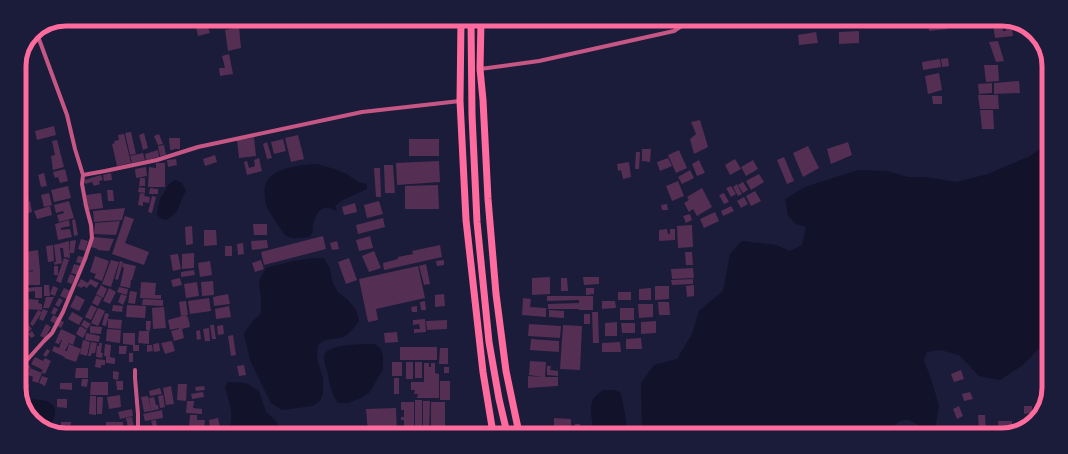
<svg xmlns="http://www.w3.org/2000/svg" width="1068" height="454" viewBox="0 0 1068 454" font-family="'PT Sans',sans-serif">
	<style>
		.water { fill: #12122b }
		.building { fill: #542f53 }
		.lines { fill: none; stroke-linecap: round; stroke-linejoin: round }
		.minor { stroke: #c65784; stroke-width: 4 }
		.trunk { stroke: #ff6b9d; stroke-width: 7 }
		.rim { fill: none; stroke: #ff6b9d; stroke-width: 5 }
	</style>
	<rect width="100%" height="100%" fill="#1b1b3a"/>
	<g class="water">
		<path d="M 1048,144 L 1046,341 L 1023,365 L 1000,380 L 979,376 L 959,355 L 941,350 L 927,352 L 924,360 L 933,385 L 939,406 L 934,435 L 924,435 C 922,432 921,429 919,426 C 918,424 914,423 911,421 C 900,416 892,428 885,435 L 642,434 L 641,383 L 654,365 L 677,359 L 692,334 L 699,311 L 723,291 L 730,254 L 742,241 L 776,245 L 790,251 L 802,245 L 806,227 L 796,224 L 788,216 L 785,199 L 805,187 L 858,170 L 887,171 L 908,177 L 925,177 L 956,182 L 988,174 L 1028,157 Z"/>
		<path d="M 318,164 L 334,169 L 347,174 L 358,182 L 367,184 L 367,189 L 341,201 L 335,206 L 337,211 C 334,210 331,208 328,208 C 319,206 315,217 313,224 C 313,229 313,232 310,237 C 301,237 290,241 284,234 C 278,225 270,214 266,205 C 265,202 265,198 265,196 C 260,168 298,165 318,164 Z"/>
		<path d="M 175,180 L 182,183 L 186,191 C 177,204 182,212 166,220 L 160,218 L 157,214 L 158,208 L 160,199 L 169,184 Z"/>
		<path d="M 314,258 L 324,258 L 330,268 L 332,281 L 338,292 L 348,300 L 356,310 L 359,321 C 354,327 350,334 343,337 C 332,340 327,337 318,345 L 317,359 L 323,378 L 323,393 L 320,401 L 312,406 L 282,410 L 271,403 L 266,393 L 250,360 L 244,334 L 251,323 L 261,313 L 261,299 L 259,281 L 266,268 L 293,261 Z"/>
		<path d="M 364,344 L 375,344 L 380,348 L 383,355 L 383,369 L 370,392 L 361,398 L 348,403 L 338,403 C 331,394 330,385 328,374 C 326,368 324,362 324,356 C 326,345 355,345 364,344 Z"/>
		<path d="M 228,382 L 246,383 L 259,391 L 266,412 L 277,422 L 278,432 L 221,432 L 229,431 C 234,413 230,404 225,388 Z"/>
		<path d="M 603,390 L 614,390 L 620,392 L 622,398 L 627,427 L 624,434 L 594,433 C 593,424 588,406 594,398 C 596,395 601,392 603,390 Z"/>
		<path d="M 32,399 L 47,401 L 54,406 C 57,417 53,426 40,425 C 37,423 32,420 30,417 C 25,411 26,403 32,399 Z"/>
	</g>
	<g class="building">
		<polygon points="194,19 206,20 210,33 198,36"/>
		<polygon points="928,22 948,22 948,29 929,31"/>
		<polygon points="952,22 962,22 963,27 952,28"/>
		<polygon points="1010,22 1011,22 1013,36 995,38 993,24 1002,23 1003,31 1006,31 1005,23"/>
		<polygon points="239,27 241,48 228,51 225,30"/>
		<polygon points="859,31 859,43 839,44 839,32"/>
		<polygon points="816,32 818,43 799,45 798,35"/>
		<polygon points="998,41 1004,61 996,62 989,42"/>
		<polygon points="229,54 233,74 220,76 219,68 225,68 222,56"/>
		<polygon points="948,58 949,66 942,67 941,59"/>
		<polygon points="940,59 941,67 923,70 922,62"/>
		<polygon points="984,65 998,65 999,81 986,82"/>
		<polygon points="939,73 942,90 928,94 925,76"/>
		<polygon points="1019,81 1020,93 994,94 994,83"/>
		<polygon points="992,83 992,93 979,94 978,84"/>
		<polygon points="978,95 998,95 999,109 980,109"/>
		<polygon points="932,96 942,96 942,104 933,104"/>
		<polygon points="980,110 993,110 994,129 982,129"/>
		<polygon points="700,120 708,147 694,154 690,139 696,134 691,122"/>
		<polygon points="54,126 56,135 37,140 35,131"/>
		<polygon points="131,132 136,154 130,155 125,133"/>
		<polygon points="144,133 148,148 143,150 139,135"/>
		<polygon points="124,134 131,163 117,166 112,144 115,143 114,141 119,140 118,135"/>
		<polygon points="159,134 163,144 158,145 154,136"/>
		<polygon points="298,135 304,159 291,162 285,138"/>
		<polygon points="169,138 180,138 180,149 173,149 174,150 170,150"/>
		<polygon points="254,138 256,156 239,158 237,140"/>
		<polygon points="283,139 286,151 274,154 271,142"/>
		<rect x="409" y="139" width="30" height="17"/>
		<polygon points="57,140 64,167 53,170 51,156 55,155 52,141"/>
		<polygon points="267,142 272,158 267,159 263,144"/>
		<polygon points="848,142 852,155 831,164 827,149"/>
		<polygon points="164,145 166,155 160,156 158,146"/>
		<polygon points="808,146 819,168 803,177 793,153"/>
		<polygon points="642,149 651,149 650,162 642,161"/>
		<polygon points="158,150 159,157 146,160 145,154"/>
		<polygon points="679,150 687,168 676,173 668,155"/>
		<polygon points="636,152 640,152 639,169 635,169"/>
		<polygon points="143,153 145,160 132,163 130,156"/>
		<polygon points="215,155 217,162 205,166 203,159"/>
		<polygon points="784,157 794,181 787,184 777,160"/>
		<polygon points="259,158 262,171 247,175 244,162 247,161 249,168 255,166 254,160"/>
		<polygon points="668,158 672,166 660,171 657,162"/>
		<polygon points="176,159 177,165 168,167 167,160"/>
		<polygon points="735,159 741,169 730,175 725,165"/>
		<polygon points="699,160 705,173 697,176 692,164"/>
		<polygon points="753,160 758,169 746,176 741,167"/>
		<polygon points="439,161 440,182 397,185 396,163"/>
		<polygon points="629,162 631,177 623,179 621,170 618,171 617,164"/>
		<polygon points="156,163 165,163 165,187 148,187 149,167 156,168"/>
		<polygon points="384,165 393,165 395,193 385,193"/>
		<polygon points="146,167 147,176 136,178 135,169"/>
		<polygon points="374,168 380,168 381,197 376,197"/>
		<polygon points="65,169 68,181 60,183 58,177 55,178 53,172"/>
		<polygon points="690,170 694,178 682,184 678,177"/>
		<polygon points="44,173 47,186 41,187 38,175"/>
		<polygon points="111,173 112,180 104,181 103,175"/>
		<polygon points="759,174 764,182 751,190 746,181"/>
		<polygon points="101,175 103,180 99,181 100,184 94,186 92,182 85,184 84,180"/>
		<polygon points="140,178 145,178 145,186 139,186"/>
		<polygon points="678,181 684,196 672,201 666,186"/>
		<polygon points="25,182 29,199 19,201 19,184"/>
		<polygon points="743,182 748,190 743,193 738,185"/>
		<polygon points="737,184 742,194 738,196 733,187"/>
		<polygon points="438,185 439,209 405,209 405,186"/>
		<polygon points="68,186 71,198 54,202 51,190"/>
		<polygon points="731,186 736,194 731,197 726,188"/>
		<polygon points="139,187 145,188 145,193 138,192"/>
		<polygon points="150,188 158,189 158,194 149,194"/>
		<polygon points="702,188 712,207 697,216 693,209 689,212 684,203 689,200 687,197"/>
		<polygon points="107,190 113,190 114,201 108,201"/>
		<polygon points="755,191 761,201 751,206 746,196"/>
		<polygon points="49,193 52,205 44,207 41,195"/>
		<polygon points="101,193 103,208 88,210 86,195"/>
		<polygon points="140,193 145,194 144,196 150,197 149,203 143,202 143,206 138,205"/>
		<polygon points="724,193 729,202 724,204 719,195"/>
		<polygon points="152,196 156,197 152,213 148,212"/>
		<polygon points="744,197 748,204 741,208 737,201"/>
		<polygon points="30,201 32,212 24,214 24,212 19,213 19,204"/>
		<polygon points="69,201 74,218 59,222 57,215 64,213 63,211 56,213 54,205"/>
		<polygon points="379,201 383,214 367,218 364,205"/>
		<polygon points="355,203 357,212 344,215 342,207"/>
		<polygon points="667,204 668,210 662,210 661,205"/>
		<polygon points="50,206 52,215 37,219 34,211"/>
		<polygon points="731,206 734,211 723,216 721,211"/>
		<polygon points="125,208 122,220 94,222 93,211"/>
		<polygon points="715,212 719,221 704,228 700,219"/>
		<polygon points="19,214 24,228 19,230"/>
		<polygon points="690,214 692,220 686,223 683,216"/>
		<polygon points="125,216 134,219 125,243 149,252 144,265 112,254"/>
		<polygon points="383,218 385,227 358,234 356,225"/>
		<polygon points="75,219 78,235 74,236 72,220"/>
		<polygon points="69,220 70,226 61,228 61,230 70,229 72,237 58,240 55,224"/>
		<polygon points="120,221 116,235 94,234 95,223"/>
		<polygon points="253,224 267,224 267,235 254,235"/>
		<polygon points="692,225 693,247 678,248 677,226"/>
		<polygon points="192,226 193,244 186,245 185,227"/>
		<polygon points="667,229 668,234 670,234 670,229 675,229 675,240 659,241 659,230"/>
		<polygon points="204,230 216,230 217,245 204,246"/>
		<polygon points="19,234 22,234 24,251 19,252"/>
		<polygon points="323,236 326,249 264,265 261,252"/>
		<polygon points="370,236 373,248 359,251 356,240"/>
		<polygon points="94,237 114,239 109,251 97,250 98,249 91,247"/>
		<polygon points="81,239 88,241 85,251 78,249"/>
		<polygon points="76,240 74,253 70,253 70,241"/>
		<polygon points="267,240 268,248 252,250 251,241"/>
		<polygon points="69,241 70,258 64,257 63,248 60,248 62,263 55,265 54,262 56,262 54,245"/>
		<polygon points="337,241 339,249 332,250 330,243"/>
		<polygon points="243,243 244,254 238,255 237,244"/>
		<polygon points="53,245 54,261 48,262 46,246"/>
		<polygon points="440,245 442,257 384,270 383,263 398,259 398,257 413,254 412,251"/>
		<rect x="225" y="246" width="7" height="10"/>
		<polygon points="38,250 40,270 40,285 34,285 34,279 34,285 28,285 27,272 33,271 33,270 28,271 25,252"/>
		<polygon points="374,251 381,268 369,272 362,256"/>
		<polygon points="685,252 692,252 693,265 686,265"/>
		<polygon points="19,253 24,253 25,259 20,259"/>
		<polygon points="194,253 194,268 182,269 182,254"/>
		<polygon points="178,254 181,269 173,271 170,255"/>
		<polygon points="78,256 84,257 82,264 76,262"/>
		<polygon points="95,256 109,261 102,281 94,278 96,274 90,272"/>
		<polygon points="64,258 69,260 61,283 56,281"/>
		<polygon points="349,258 357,280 346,284 338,262"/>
		<polygon points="111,260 119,262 111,287 102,284"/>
		<polygon points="261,260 264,269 255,272 252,263"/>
		<polygon points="444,260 444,265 437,266 436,261"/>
		<polygon points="120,261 123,262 118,280 115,279"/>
		<polygon points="210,261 212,275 200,277 198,263"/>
		<rect x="21" y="262" width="5" height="9"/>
		<polygon points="123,263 136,266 132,280 131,280 130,288 120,286 124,268 122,267"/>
		<polygon points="74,264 81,266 78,275 71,273"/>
		<polygon points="426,264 430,284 424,285 419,266"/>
		<rect x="54" y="266" width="4" height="9"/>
		<polygon points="418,266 425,298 376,309 378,320 368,322 359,279"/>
		<polygon points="693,268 694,278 672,279 671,269"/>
		<polygon points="194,270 195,275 181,277 181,272"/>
		<polygon points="70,274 75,276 72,284 67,282"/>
		<polygon points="550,277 550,294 532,295 532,278"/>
		<polygon points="583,277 599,277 599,284 584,285"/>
		<polygon points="180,278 182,285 173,287 171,280"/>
		<polygon points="561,278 567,278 568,291 561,291"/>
		<polygon points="81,279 88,283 90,279 99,283 96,288 90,284 87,288 83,286 82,288 77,286"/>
		<polygon points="693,279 693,284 672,285 671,280"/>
		<polygon points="213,281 214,295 202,296 201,282"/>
		<polygon points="141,282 156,283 155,295 161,295 161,299 140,298"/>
		<polygon points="197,282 199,296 186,298 184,284"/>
		<polygon points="44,285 49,285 50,296 44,296"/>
		<polygon points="101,285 107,289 103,298 96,294"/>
		<polygon points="694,285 694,296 687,297 686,286"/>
		<polygon points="53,286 58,288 55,296 50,294"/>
		<polygon points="655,286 669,286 669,299 655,300"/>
		<polygon points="35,287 42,287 42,298 35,298 35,291 28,292 28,288"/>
		<polygon points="119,287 128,289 127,295 117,292"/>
		<polygon points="64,288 71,291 67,299 60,296"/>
		<polygon points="109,288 116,292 110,304 103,301"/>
		<polygon points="586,288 594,288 594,294 586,295"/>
		<polygon points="651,288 651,300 639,300 639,289"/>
		<polygon points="26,289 27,294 25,295 26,299 19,301 19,291"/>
		<polygon points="130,291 137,292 135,304 128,303"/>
		<rect x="618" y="292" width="13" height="8"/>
		<polygon points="121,294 127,296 123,305 118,302"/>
		<polygon points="228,294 230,304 214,306 213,297"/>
		<polygon points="444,294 445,306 435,307 435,295"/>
		<polygon points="76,295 85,300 79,311 70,307"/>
		<polygon points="96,295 102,298 98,306 92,303"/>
		<polygon points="547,296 593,296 593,310 579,310 579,309 548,309 548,304 579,303 579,300 547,301"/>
		<polygon points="46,297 54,297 49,308 43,308"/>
		<polygon points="59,298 63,300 59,307 55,305"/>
		<polygon points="209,298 211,311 190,314 188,301"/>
		<polygon points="523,298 531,299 530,307 546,308 546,317 522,315"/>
		<polygon points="29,299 39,300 38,303 42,304 42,310 24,309 25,305 28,305"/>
		<polygon points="143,299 163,300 163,306 142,305"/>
		<polygon points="186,301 188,315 181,316 179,302"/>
		<polygon points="425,301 426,310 421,310 420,302"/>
		<polygon points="602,301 615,301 616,308 602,309"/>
		<polygon points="658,302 669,302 670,315 659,315"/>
		<polygon points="638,304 653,304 653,317 639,318"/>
		<polygon points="91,305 97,308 91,320 85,317"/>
		<polygon points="113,305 123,306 122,312 112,311"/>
		<polygon points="127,305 146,306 145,318 126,317"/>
		<polygon points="229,306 231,317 216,319 215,309"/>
		<polygon points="417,306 417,312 412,312 411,307"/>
		<polygon points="54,307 58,309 55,315 51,313"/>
		<polygon points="164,307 166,328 153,329 152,308"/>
		<polygon points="98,308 105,311 98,326 91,323"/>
		<rect x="620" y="308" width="14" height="12"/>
		<polygon points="43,309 48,311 43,321 39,319"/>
		<polygon points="38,310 42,312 33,326 30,324"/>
		<polygon points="549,310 564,311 564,318 549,317"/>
		<polygon points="72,312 83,318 79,325 68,319"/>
		<polygon points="592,312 598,312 599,343 593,343"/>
		<polygon points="105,313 109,314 106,326 102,325"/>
		<rect x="584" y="314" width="6" height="10"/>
		<polygon points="53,315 59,318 56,324 50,321"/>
		<polygon points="186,315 187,317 188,317 190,327 182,329 184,338 174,341 171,331 179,329 179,328 170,330 168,320"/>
		<polygon points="108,319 122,320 121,329 108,328"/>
		<polygon points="425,319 426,332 414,333 414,329 420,329 419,324 413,325 413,320"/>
		<polygon points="60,320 64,322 61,328 57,326"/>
		<polygon points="84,320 91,324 87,329 81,325"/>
		<polygon points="447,320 447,329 427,330 426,321"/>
		<polygon points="26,321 32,329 26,334 20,325"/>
		<polygon points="146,321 151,321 150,331 146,330"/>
		<polygon points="656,321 656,333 641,334 641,322"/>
		<polygon points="617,322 617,336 605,336 605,323"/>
		<polygon points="621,323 635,323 635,333 622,333"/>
		<polygon points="46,324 51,327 45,338 40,336"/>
		<polygon points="529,324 561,326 560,338 528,336"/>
		<polygon points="210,325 214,325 216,339 212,339"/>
		<polygon points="223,325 224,334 218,335 217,326"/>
		<polygon points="563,325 582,326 580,370 560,369"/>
		<polygon points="80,326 87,330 83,338 76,334"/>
		<polygon points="90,326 102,327 101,334 90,333"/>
		<polygon points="209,328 210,341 205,341 203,329"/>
		<polygon points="61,329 76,336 73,345 69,343 65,351 67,351 69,344 81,349 76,362 64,358 65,357 52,351 54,346 59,348 62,340 61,340 59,344 55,343"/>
		<polygon points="107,329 121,330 120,343 106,341"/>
		<polygon points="200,330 201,339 197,340 196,331"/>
		<polygon points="32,331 35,336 31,338 28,334"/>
		<polygon points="139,331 149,331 149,344 138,343"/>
		<polygon points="397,332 398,342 385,343 384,333"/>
		<polygon points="86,333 100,336 99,342 85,340"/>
		<polygon points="123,333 135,333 135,345 139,345 139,351 133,351 133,345 123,344"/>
		<polygon points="24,335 28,343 25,345 20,337"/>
		<polygon points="233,335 236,355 231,356 228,336"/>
		<polygon points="641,338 642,349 626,349 626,339"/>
		<polygon points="531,339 559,341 559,352 530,350"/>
		<polygon points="83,340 90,342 87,356 80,354"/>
		<polygon points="172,341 175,351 165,354 161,343"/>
		<polygon points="91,342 97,343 95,353 92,353 91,356 88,356"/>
		<polygon points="620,342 621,352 602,352 602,343"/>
		<polygon points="99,343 102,343 101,353 103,353 102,358 96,357 97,346 99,346"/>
		<polygon points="159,343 160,351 154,352 153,344"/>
		<polygon points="105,344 111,345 110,357 115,358 115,364 106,363 106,356 104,356"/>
		<polygon points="147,345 152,345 153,351 147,352"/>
		<polygon points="119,346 127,346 126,354 119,354"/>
		<rect x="400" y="347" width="37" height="13"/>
		<polygon points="440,348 448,348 448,364 439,364"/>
		<polygon points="47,349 50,351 46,357 43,355"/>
		<rect x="129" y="353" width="4" height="9"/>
		<polygon points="35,357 43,361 45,358 51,361 45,374 41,372 43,370 31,364"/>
		<polygon points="96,359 105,360 105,365 101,365 101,368 95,367"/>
		<polygon points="530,361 546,362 545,377 558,377 558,386 528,388 528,376 543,377 529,375"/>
		<rect x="392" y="362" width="10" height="14"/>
		<rect x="406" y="362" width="7" height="17"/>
		<rect x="415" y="362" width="7" height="16"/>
		<polygon points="26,363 31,367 27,371 22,368"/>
		<polygon points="424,363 429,363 429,367 431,367 431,363 435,363 435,373 439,374 439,398 417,398 418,394 414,394 415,390 411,390 411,382 424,382"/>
		<polygon points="244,365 246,375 239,376 237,366"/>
		<polygon points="547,366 551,366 550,370 558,371 558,376 547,375"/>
		<rect x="444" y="367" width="5" height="6"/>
		<polygon points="30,368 42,373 38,383 32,381 33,377 28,375"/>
		<polygon points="76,368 88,368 88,378 75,378"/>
		<polygon points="961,370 964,379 954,382 951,374"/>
		<polygon points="113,371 119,372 118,380 113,379"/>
		<polygon points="42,376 48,378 45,386 39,383"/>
		<polygon points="19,378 25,378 25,384 29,384 29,388 19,388"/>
		<rect x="394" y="378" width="5" height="16"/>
		<polygon points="82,379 88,379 87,387 81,386"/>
		<polygon points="116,381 123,381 123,390 117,390"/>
		<rect x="440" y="381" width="10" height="19"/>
		<polygon points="91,382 108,382 108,395 90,395"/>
		<polygon points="60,383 72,383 72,390 60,389"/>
		<polygon points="178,384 187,384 186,401 177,400"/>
		<polygon points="171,386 174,404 166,405 163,388"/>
		<polygon points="204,386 205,390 196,391 195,387"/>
		<polygon points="160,388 162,394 150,396 149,391"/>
		<rect x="1039" y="391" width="6" height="6"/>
		<polygon points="203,392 204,397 192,399 191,394"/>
		<polygon points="970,392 973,399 964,401 962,394"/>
		<polygon points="120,395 121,407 109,409 107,397"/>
		<polygon points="163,395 165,407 160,408 158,396"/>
		<polygon points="90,396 96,396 96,415 89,414"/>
		<polygon points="148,396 151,411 144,412 141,397"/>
		<polygon points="97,397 103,397 102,414 97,414"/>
		<polygon points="154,397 156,405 158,405 159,409 151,411 149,398"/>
		<rect x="1039" y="398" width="7" height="6"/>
		<polygon points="57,399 67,399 67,408 57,407"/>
		<rect x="415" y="400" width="7" height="33"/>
		<polygon points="187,401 194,401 193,408 202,409 202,414 186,413"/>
		<polygon points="423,401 430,401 429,433 423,433"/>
		<polygon points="401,402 414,402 414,433 401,433 401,428 404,428 404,420 401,420 401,417 404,417 404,410 401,410"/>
		<rect x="431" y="402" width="14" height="31"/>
		<polygon points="959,406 963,416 957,419 953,409"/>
		<polygon points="1024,406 1032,406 1032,413 1024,414"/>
		<polygon points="396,408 397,433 368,433 366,409"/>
		<polygon points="132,409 133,416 120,419 118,412"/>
		<polygon points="162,410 163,418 145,421 143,414"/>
		<polygon points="190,415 197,415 197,420 205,420 204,428 189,427"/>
		<polygon points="978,415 985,415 986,430 979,431"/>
		<polygon points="132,417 135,432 129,432 126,418"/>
		<polygon points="218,418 220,427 210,429 209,420"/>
		<polygon points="554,418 571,419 571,433 554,433"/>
		<polygon points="156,420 157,427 153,427 151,421"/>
		<polygon points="998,421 1012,421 1012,432 1006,434 999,434"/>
		<polygon points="61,422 71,422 70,432 61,432"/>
		<polygon points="106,422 123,422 123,429 118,429 118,432 106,432"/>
		<polygon points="575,424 580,424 579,433 575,433"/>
		<polygon points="918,429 920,435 910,435 910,432"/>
	</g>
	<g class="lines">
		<g class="minor">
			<polyline points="480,69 539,61 674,31 689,21"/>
			<polyline points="83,175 105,171 157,160 198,147 362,112 460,101"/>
			<polyline points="19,369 44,341 52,333 63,312 85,259 92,238 91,225 86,206 82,184 83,175 75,149 67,115 36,31"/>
			<polyline points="135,370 135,378 138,414 138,432"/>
		</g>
		<g class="trunk">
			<polyline points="461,20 460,101 466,220 483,372 493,433"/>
			<polyline points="471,20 472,115 477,222 489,342 499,399 507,433"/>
			<polyline points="481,21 480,69 483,100 488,199 496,294 506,371 519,433"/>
		</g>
	</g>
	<path d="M0 0H1068V454H0ZM66 26H1002A40 40 0 0 1 1042 66V388A40 40 0 0 1 1002 428H66A40 40 0 0 1 26 388V66A40 40 0 0 1 66 26Z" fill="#1b1b3a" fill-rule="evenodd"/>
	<path class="rim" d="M66 26H1002A40 40 0 0 1 1042 66V388A40 40 0 0 1 1002 428H66A40 40 0 0 1 26 388V66A40 40 0 0 1 66 26Z"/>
</svg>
